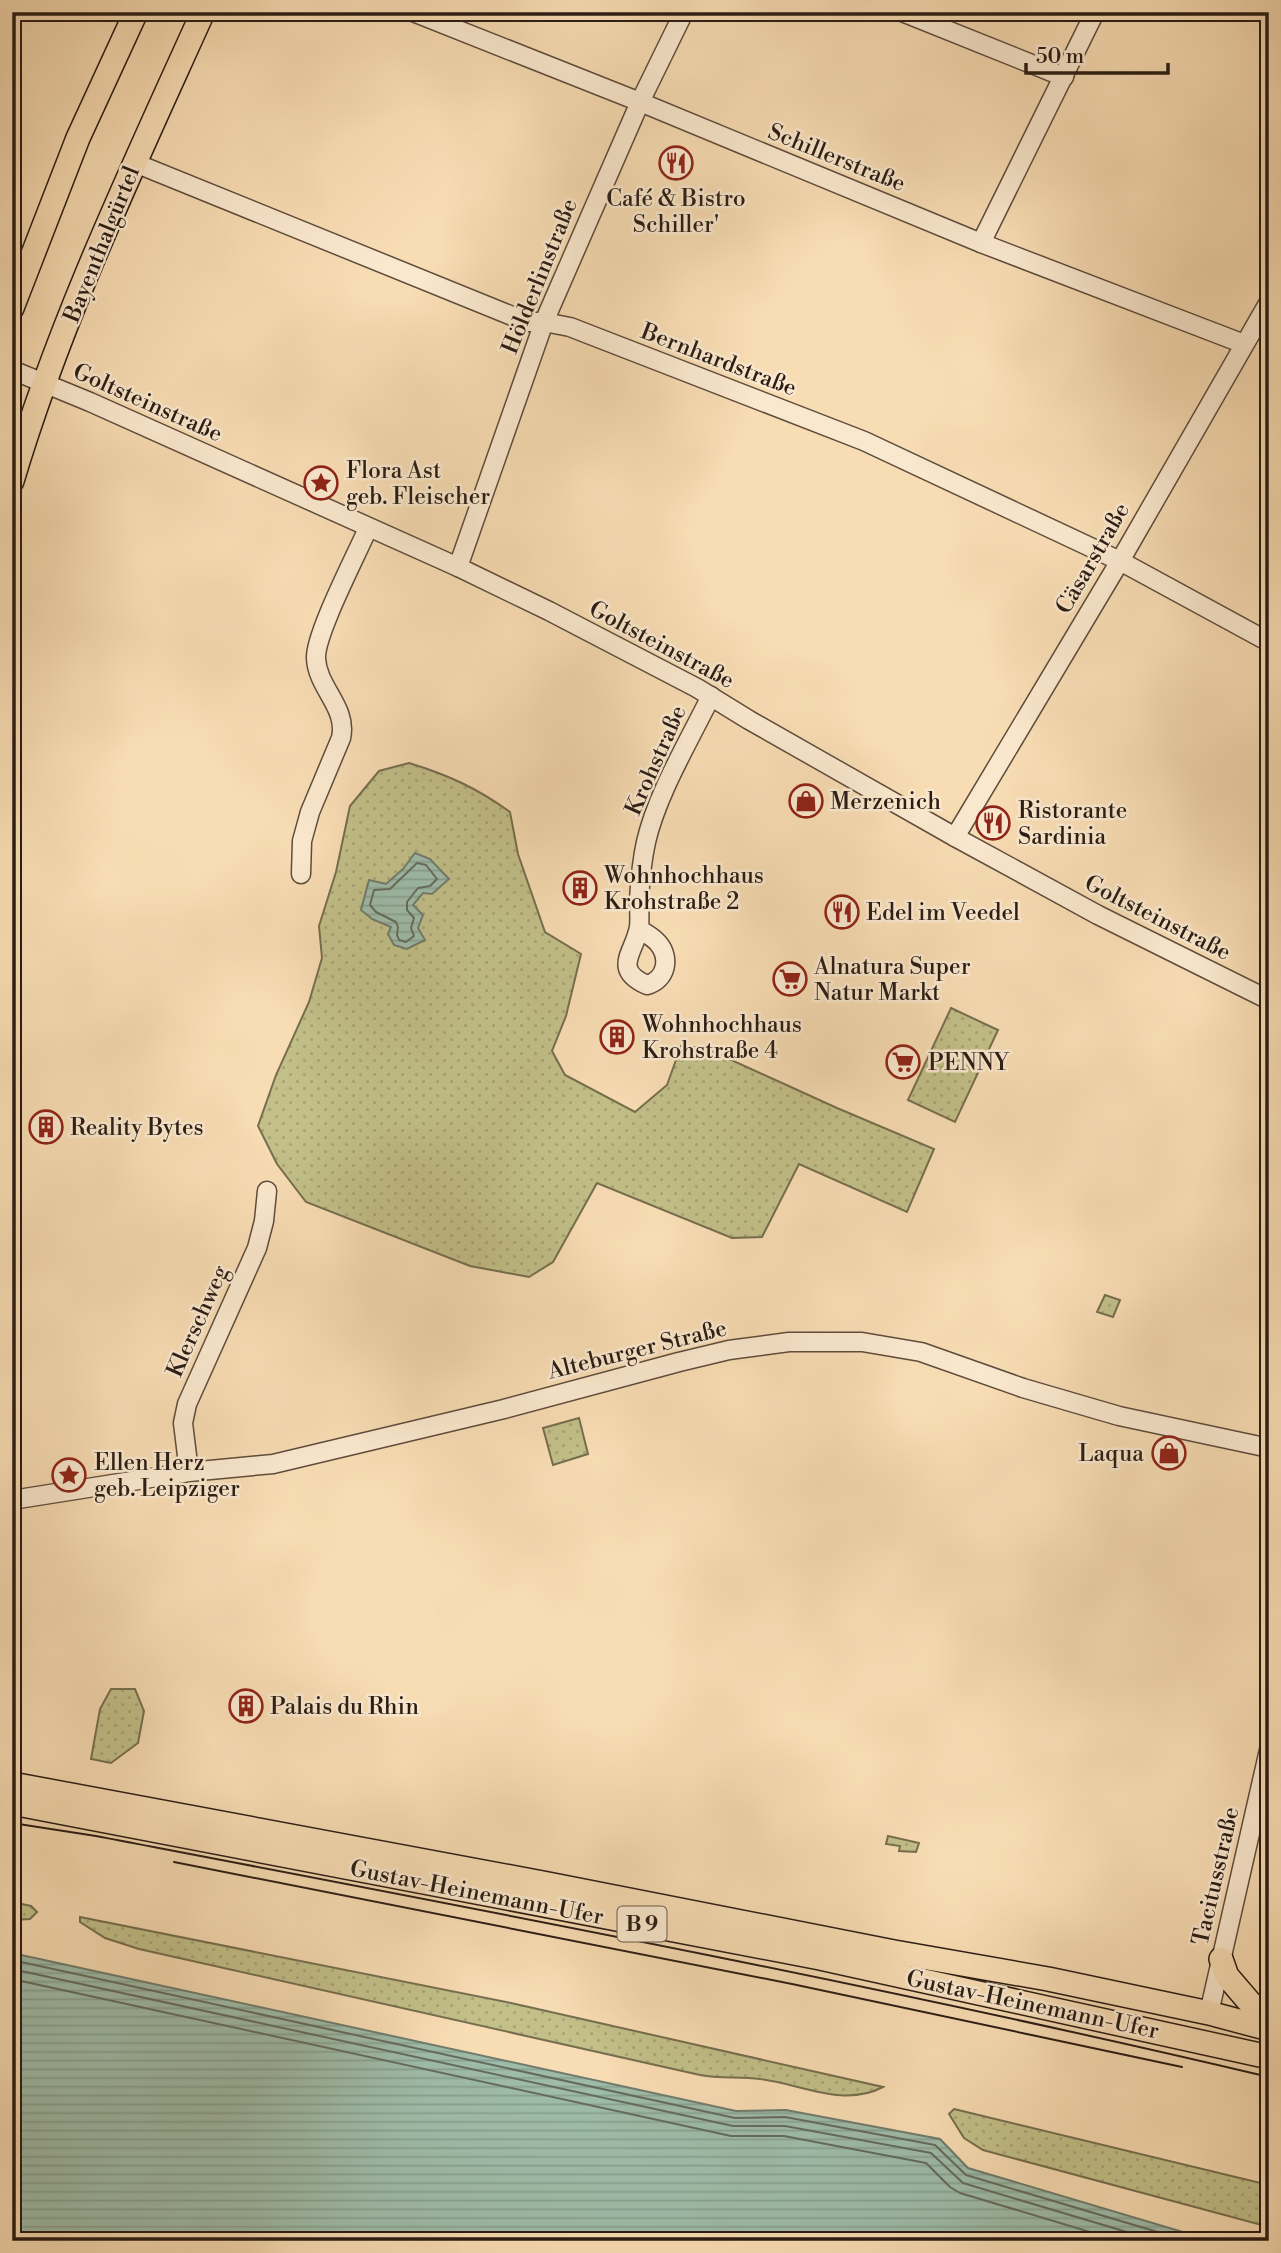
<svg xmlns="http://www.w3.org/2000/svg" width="1281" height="2253" viewBox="0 0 1281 2253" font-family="'Libre Bodoni',serif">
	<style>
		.grass { fill: url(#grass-dots); stroke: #766e4e; stroke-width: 2 }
		.water { fill: url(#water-rules); stroke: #707c6d; stroke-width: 2 }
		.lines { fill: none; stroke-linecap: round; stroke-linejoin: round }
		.shore { stroke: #646c5e; stroke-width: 2 }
		.minor-casing { stroke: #5e4c3c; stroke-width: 21 }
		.major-casing { stroke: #2a1c14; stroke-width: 26 }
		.minor { stroke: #fae8ce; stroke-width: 18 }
		.major { stroke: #f8dcb3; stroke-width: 23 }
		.tram { stroke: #2a1c14; stroke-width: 2 }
		.labels { text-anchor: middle; stroke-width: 5; stroke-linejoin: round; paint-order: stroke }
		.shield { fill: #fae8ce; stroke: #68594c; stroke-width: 2 }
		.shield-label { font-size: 21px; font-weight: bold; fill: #2a1c14 }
		.street-label { font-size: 23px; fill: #2a1c14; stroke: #fae8ce }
		.poi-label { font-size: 23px; fill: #2a1c14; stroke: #fae8ce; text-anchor: start }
	</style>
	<defs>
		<pattern id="grass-dots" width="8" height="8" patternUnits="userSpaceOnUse" patternTransform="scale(1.75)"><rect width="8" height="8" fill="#c2bf89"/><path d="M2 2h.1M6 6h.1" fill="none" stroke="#a7a475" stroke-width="1.8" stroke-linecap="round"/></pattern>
		<pattern id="water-rules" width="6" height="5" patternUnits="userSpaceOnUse" patternTransform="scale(1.75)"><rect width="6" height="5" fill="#9ebca9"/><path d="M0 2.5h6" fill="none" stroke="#88a191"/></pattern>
	</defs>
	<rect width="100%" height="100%" fill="#f8dcb3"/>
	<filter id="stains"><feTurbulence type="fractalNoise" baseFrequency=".00286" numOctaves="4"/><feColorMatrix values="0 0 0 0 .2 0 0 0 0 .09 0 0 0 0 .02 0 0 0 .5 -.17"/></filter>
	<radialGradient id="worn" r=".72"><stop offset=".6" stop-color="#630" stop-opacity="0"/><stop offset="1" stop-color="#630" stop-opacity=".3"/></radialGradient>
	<g class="grass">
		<path d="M 409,763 C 448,775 477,788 510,812 L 518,854 L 545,932 L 581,954 L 566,1016 L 552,1051 L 565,1075 L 635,1112 L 667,1085 L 681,1046 L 705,1048 L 837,1108 L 934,1149 L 907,1212 L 799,1164 L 762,1237 L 732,1238 L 597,1183 L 553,1262 L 529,1277 L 470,1266 L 306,1202 L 277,1164 L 258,1126 L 276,1075 L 309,1002 L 322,958 L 319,926 L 336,872 L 350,806 L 379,771 Z"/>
		<polygon points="951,1008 998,1030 955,1122 908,1100"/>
		<polygon points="1105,1295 1120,1300 1113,1317 1097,1312"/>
		<polygon points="579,1418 588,1454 553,1465 543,1428"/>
		<polygon points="111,1689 135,1689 144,1711 138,1743 111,1763 91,1759 100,1709"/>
		<polygon points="888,1836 919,1843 916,1852 899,1851 900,1846 886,1844"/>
		<polygon points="12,1902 31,1906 37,1912 30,1919 12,1920"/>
		<path d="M 80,1917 L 511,2003 L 883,2087 C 843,2108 802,2084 760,2079 C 740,2076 721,2079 700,2075 L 139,1949 L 105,1938 L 80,1922 Z"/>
		<polygon points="954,2109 1269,2185 1269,2227 983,2150 964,2138 949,2114"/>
	</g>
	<g class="water">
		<polygon points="415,853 430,859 449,879 432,894 423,893 413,905 423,915 418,928 425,940 407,949 394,945 388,934 391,927 372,919 361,910 369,880 386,884 403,869"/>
		<polygon points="12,1953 736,2111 786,2110 940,2139 968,2168 1213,2241 12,2241"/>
	</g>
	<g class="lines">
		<g class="shore">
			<polygon points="417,863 426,865 437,879 430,886 418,888 407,902 407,910 414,918 411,928 414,936 406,942 399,940 397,935 398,927 396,922 376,912 370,905 374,890 390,889"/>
			<polyline points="12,1960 735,2118 785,2117 935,2145 966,2175 1188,2241"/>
			<polyline points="12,1969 733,2126 785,2126 931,2153 963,2183 1157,2241"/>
			<polyline points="12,1979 731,2136 784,2136 926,2163 950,2187 960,2193 1120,2241"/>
		</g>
		<defs>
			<g id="minor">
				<polyline points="413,12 640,102 981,243 1244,344"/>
				<polyline points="902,12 1064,77"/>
				<polyline points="135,163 527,322 544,322 570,327 864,441 1120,561 1269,642"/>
				<polyline points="981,243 1095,12"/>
				<polyline points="12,370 90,402 458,567 549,611 697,688 749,720 955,837 1098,915 1269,1000"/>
				<polyline points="458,567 544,322 640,102 684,12"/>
				<polyline points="955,837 1120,561 1269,302"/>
				<path d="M 301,874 L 302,841 L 310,812 L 341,738 C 348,707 317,688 316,658 C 315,634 357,554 368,528"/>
				<path d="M 639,929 C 645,933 653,937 658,943 C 671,958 666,980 647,985 C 611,969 635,952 639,927 C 640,919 639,909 639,900 C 640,882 642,860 646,842 C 657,794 689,741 711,696"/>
				<polyline points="189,1472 183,1423 187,1404 257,1248 264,1221 267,1191"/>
				<polyline points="12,1500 189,1472 273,1464 504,1409 679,1362 729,1350 789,1342 862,1342 921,1352 1023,1388 1119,1416 1269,1448"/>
				<polyline points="1209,2013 1269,1750"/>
			</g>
			<g id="major">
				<polyline points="12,308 78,138 136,12"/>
				<path d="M 12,481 C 60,320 134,165 203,12"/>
				<polyline points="12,1784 548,1884 894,1952 1048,1979 1209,2013 1269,2029"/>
				<polyline points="12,1803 820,1958 1269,2057"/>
				<polyline points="1221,1959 1227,1976 1269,2025"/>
			</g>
		</defs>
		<use href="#minor" class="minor-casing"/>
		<use href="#major" class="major-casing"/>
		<use href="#minor" class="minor"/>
		<use href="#major" class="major"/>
		<g class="tram">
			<path d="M 12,1823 L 96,1836 C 488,1911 880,1985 1269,2077"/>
			<polyline points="174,1862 792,1984 1182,2067"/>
		</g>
	</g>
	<defs>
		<symbol id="restaurant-ring" viewBox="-11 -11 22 22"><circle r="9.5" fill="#fae8ce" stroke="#8f2418" stroke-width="1.5"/><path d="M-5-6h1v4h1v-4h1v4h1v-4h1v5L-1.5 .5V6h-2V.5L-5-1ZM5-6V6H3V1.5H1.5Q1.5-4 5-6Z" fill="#8f2418"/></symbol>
		<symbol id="sight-ring" viewBox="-11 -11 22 22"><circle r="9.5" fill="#fae8ce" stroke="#8f2418" stroke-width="1.5"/><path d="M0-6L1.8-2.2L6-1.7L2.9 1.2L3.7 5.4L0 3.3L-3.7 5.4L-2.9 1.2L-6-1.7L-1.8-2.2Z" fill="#8f2418"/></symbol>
		<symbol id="shop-ring" viewBox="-11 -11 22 22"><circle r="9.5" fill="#fae8ce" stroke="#8f2418" stroke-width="1.5"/><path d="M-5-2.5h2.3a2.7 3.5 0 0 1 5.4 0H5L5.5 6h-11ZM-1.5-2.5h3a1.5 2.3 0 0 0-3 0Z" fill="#8f2418"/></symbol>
		<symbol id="building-ring" viewBox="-11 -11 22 22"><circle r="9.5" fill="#fae8ce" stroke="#8f2418" stroke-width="1.5"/><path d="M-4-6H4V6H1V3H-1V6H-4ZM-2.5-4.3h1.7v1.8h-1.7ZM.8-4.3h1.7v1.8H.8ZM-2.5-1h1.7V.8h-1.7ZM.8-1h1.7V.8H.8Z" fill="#8f2418"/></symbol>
		<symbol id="supermarket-ring" viewBox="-11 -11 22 22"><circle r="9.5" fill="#fae8ce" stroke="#8f2418" stroke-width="1.5"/><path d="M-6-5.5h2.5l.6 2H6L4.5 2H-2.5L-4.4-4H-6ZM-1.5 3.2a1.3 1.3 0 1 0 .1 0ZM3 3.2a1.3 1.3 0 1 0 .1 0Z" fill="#8f2418"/></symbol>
	</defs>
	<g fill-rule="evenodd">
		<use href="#restaurant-ring" x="657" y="144" width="38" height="38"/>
		<use href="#sight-ring" x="302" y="464" width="38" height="38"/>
		<use href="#shop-ring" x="787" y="782" width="38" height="38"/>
		<use href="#restaurant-ring" x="974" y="804" width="38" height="38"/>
		<use href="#building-ring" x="561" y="869" width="38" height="38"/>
		<use href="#restaurant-ring" x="823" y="893" width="38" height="38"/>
		<use href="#supermarket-ring" x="771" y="960" width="38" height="38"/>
		<use href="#building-ring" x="598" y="1018" width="38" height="38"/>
		<use href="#supermarket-ring" x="884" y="1043" width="38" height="38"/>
		<use href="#building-ring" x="27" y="1108" width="38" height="38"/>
		<use href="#shop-ring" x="1150" y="1434" width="38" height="38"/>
		<use href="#sight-ring" x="50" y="1456" width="38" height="38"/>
		<use href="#building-ring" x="227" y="1687" width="38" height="38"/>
	</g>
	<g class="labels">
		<rect class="shield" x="617.5" y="1906.5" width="49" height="35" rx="5"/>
		<g class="shield-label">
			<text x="642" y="1931">B 9</text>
		</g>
		<g class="street-label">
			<text transform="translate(837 157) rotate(22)" y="8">Schillerstraße</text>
			<text transform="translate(101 244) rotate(-68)" y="8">Bayenthalgürtel</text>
			<text transform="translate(539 276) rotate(-68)" y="8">Hölderlinstraße</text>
			<text transform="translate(719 359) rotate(21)" y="8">Bernhardstraße</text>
			<text transform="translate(148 402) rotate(24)" y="8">Goltsteinstraße</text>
			<text transform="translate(1092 558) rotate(-60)" y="8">Cäsarstraße</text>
			<text transform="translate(662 644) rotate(28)" y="8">Goltsteinstraße</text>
			<text transform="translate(655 760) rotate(-66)" y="8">Krohstraße</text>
			<text transform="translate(1158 917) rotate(27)" y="8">Goltsteinstraße</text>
			<text transform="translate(197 1321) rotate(-66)" y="8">Klerschweg</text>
			<text transform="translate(637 1349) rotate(-14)" y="8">Alteburger Straße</text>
			<text transform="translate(1215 1876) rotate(-77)" y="8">Tacitusstraße</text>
			<text transform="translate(477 1892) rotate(11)" y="8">Gustav-Heinemann-Ufer</text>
			<text transform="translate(1033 2004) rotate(12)" y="8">Gustav-Heinemann-Ufer</text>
		</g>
		<g class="poi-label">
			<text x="676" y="206" text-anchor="middle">Café &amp; Bistro<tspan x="676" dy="26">Schiller'</tspan></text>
			<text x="346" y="478">Flora Ast<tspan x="346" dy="26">geb. Fleischer</tspan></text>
			<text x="830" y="809">Merzenich</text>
			<text x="1018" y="818">Ristorante<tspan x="1018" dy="26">Sardinia</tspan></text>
			<text x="604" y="883">Wohnhochhaus<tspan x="604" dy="26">Krohstraße 2</tspan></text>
			<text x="866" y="920">Edel im Veedel</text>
			<text x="814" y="974">Alnatura Super<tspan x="814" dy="26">Natur Markt</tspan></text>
			<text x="642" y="1032">Wohnhochhaus<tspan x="642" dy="26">Krohstraße 4</tspan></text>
			<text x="928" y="1070">PENNY</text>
			<text x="70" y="1135">Reality Bytes</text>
			<text x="1144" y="1461" text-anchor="end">Laqua</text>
			<text x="94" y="1470">Ellen Herz<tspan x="94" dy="26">geb. Leipziger</tspan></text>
			<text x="270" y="1714">Palais du Rhin</text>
		</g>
	</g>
	<rect width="1281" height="2253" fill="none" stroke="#f8dcb3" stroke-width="42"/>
	<rect x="14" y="14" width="1253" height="2225" fill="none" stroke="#2a1c14" stroke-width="3.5"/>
	<rect x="21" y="21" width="1239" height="2211" fill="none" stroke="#2a1c14" stroke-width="2"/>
	<path d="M1026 63v10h142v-10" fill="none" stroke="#2a1c14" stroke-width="3.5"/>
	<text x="1036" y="63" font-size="21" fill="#2a1c14" stroke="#fae8ce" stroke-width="5" paint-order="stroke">50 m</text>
	<rect width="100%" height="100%" filter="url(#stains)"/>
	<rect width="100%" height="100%" fill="url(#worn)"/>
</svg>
